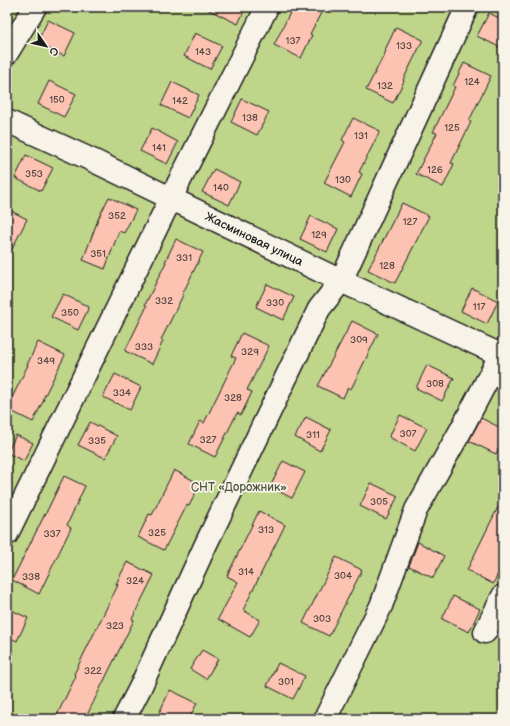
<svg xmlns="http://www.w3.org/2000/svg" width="510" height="726" viewBox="0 0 510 726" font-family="'Balsamiq Sans',sans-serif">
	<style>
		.green { fill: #bfd58a; stroke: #6e7853 }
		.building { fill: #fcc3b2; stroke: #1c1c1c }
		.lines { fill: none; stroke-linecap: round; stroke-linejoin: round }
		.minor-casing { stroke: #1c1c1c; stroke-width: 25 }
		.minor { stroke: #f7f3e8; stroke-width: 22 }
		.labels { text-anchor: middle; stroke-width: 3.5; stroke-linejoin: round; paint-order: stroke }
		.number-label { font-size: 10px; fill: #544642 }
		.street-label { font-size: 12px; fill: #1c1c1c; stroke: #f7f3e8 }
		.park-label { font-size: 12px; fill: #4d543d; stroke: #f7f3e8 }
	</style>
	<rect width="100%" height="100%" fill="#f8e9dd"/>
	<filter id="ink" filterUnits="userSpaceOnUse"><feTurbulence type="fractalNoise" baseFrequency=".025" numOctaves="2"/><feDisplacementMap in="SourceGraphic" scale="8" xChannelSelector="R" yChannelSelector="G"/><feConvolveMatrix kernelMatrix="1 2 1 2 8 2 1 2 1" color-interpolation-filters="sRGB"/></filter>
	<g filter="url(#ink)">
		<rect class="green" x="7" y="7" width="496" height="712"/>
		<g class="building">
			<polygon points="203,7 246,7 238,24"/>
			<polygon points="293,7 324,7 310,34 312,35 301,58 274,45"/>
			<polygon points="489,13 503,20 503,49 477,36"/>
			<polygon points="48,20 75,33 64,56 37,43"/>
			<polygon points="396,27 423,40 403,80 404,81 393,103 366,90 386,51 385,50"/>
			<polygon points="195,33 222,46 210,69 184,56"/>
			<polygon points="464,63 491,76 469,121 471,122 451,163 454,164 443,187 416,174 437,133 433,132 455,87 453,86"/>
			<polygon points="49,81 76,94 64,117 38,104"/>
			<polygon points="172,82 199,95 188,118 161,105"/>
			<polygon points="242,99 269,112 257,135 231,122"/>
			<polygon points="353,118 380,131 359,172 362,174 351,197 324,183 345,142 342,140"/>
			<polygon points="152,128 178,142 167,164 140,151"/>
			<polygon points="26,155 53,168 41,191 15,178"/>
			<polygon points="214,169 240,182 229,205 202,192"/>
			<polygon points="109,197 136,210 124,233 119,231 105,269 83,260 99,217"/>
			<polygon points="402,203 429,216 395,283 368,270"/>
			<polygon points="7,209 27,219 7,259"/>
			<polygon points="311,216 338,229 327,252 300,239"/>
			<polygon points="176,239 203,252 182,295 183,295 161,340 163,341 152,364 125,351 147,306 145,305 166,262 165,262"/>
			<polygon points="267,284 294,297 283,320 256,307"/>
			<polygon points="472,288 498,301 487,324 461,311"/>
			<polygon points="63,294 89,307 78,330 51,317"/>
			<polygon points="352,321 378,334 351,389 348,387 343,398 318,386"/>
			<polygon points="242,333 269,346 247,390 252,392 241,415 237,413 215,457 189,444 200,421 204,423 236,358 231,356"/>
			<polygon points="38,342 65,355 43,399 44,399 33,422 7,409 7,408 28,365 27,365"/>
			<polygon points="427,365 454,378 442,401 416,388"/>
			<polygon points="115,374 141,387 130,410 103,397"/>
			<polygon points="400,415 427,428 415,451 389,437"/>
			<polygon points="306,417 331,430 320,451 295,437"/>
			<polygon points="481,418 503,429 503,439 496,454 469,441"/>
			<polygon points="90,422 117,436 105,458 78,445"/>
			<polygon points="16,435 33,443 24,461 7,453"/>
			<polygon points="283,461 305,472 292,498 270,487"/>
			<polygon points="174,470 200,484 189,506 187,505 164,550 138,537 149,514 152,515"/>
			<polygon points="64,476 85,486 67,525 71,528 39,594 12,580 45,514 45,515"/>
			<polygon points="371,483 398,496 386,519 360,506"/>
			<polygon points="503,497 503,564 493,584 467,570"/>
			<polygon points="259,511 285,525 243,610 260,620 250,637 218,619 238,582 227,576"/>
			<polygon points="418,542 444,556 433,578 409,566"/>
			<polygon points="336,557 362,570 329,636 303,623"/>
			<polygon points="127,562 154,575 132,619 134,620 85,719 55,719 76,676 74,674 118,585 116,584"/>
			<polygon points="453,596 480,609 469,632 442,619"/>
			<polygon points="7,608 28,618 17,641 7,636"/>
			<polygon points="202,650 218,659 206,679 190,669"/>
			<polygon points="278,663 305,676 293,699 267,686"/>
			<polygon points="170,690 197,703 189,719 171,719 159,713"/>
		</g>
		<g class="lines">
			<defs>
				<g id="minor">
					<polyline points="7,53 35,7"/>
					<polyline points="7,121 92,160 341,281 503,356"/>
					<polyline points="7,534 171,198 267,7"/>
					<polyline points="485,632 503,596"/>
					<polyline points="124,719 140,688 206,544 319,309 341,281 467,7"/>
					<polyline points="325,719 381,606 416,510 461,430 503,350"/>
				</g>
			</defs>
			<use href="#minor" class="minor-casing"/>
			<use href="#minor" class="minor"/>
		</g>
	</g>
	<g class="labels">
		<g class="number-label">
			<text x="293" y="44">137</text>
			<text x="404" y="49">133</text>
			<text x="203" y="55">143</text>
			<text x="472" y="85">124</text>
			<text x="385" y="89">132</text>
			<text x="57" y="103">150</text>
			<text x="180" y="104">142</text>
			<text x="250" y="121">138</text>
			<text x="452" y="131">125</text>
			<text x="361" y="139">131</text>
			<text x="159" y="151">141</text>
			<text x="435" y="173">126</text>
			<text x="34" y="177">353</text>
			<text x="343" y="183">130</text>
			<text x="221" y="191">140</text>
			<text x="117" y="219">352</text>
			<text x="410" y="225">127</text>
			<text x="319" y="238">129</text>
			<text x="98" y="257">351</text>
			<text x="184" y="261">331</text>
			<text x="387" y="269">128</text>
			<text x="164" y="304">332</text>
			<text x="275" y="306">330</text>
			<text x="479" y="310">117</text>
			<text x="70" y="316">350</text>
			<text x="359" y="343">309</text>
			<text x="144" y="350">333</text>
			<text x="250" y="355">329</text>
			<text x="46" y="364">349</text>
			<text x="435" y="387">308</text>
			<text x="122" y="396">334</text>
			<text x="233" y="401">328</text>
			<text x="408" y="437">307</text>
			<text x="313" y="438">311</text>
			<text x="208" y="443">327</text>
			<text x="97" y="444">335</text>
			<text x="379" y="505">305</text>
			<text x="266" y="533">313</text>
			<text x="157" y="536">325</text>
			<text x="52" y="537">337</text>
			<text x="246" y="575">314</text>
			<text x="343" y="579">304</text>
			<text x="31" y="580">338</text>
			<text x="135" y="584">324</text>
			<text x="322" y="622">303</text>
			<text x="115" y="629">323</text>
			<text x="93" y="674">322</text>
			<text x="286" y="685">301</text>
		</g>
		<g class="street-label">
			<text transform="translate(254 239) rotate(26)" y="4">Жасминовая улица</text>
		</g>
		<g class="park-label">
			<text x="239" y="491">СНТ «Дорожник»</text>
		</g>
	</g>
	<rect width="510" height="726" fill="none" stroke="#f7f3e8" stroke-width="24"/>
	<rect x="12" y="12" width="486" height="702" fill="none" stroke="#1c1c1c" stroke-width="1.5" filter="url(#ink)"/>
	<g transform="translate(46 46) rotate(124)" stroke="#f7f3e8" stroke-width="3" paint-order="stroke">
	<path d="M0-3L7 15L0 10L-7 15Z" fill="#1c1c1c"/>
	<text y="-6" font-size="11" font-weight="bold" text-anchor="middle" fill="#1c1c1c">С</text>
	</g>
</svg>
